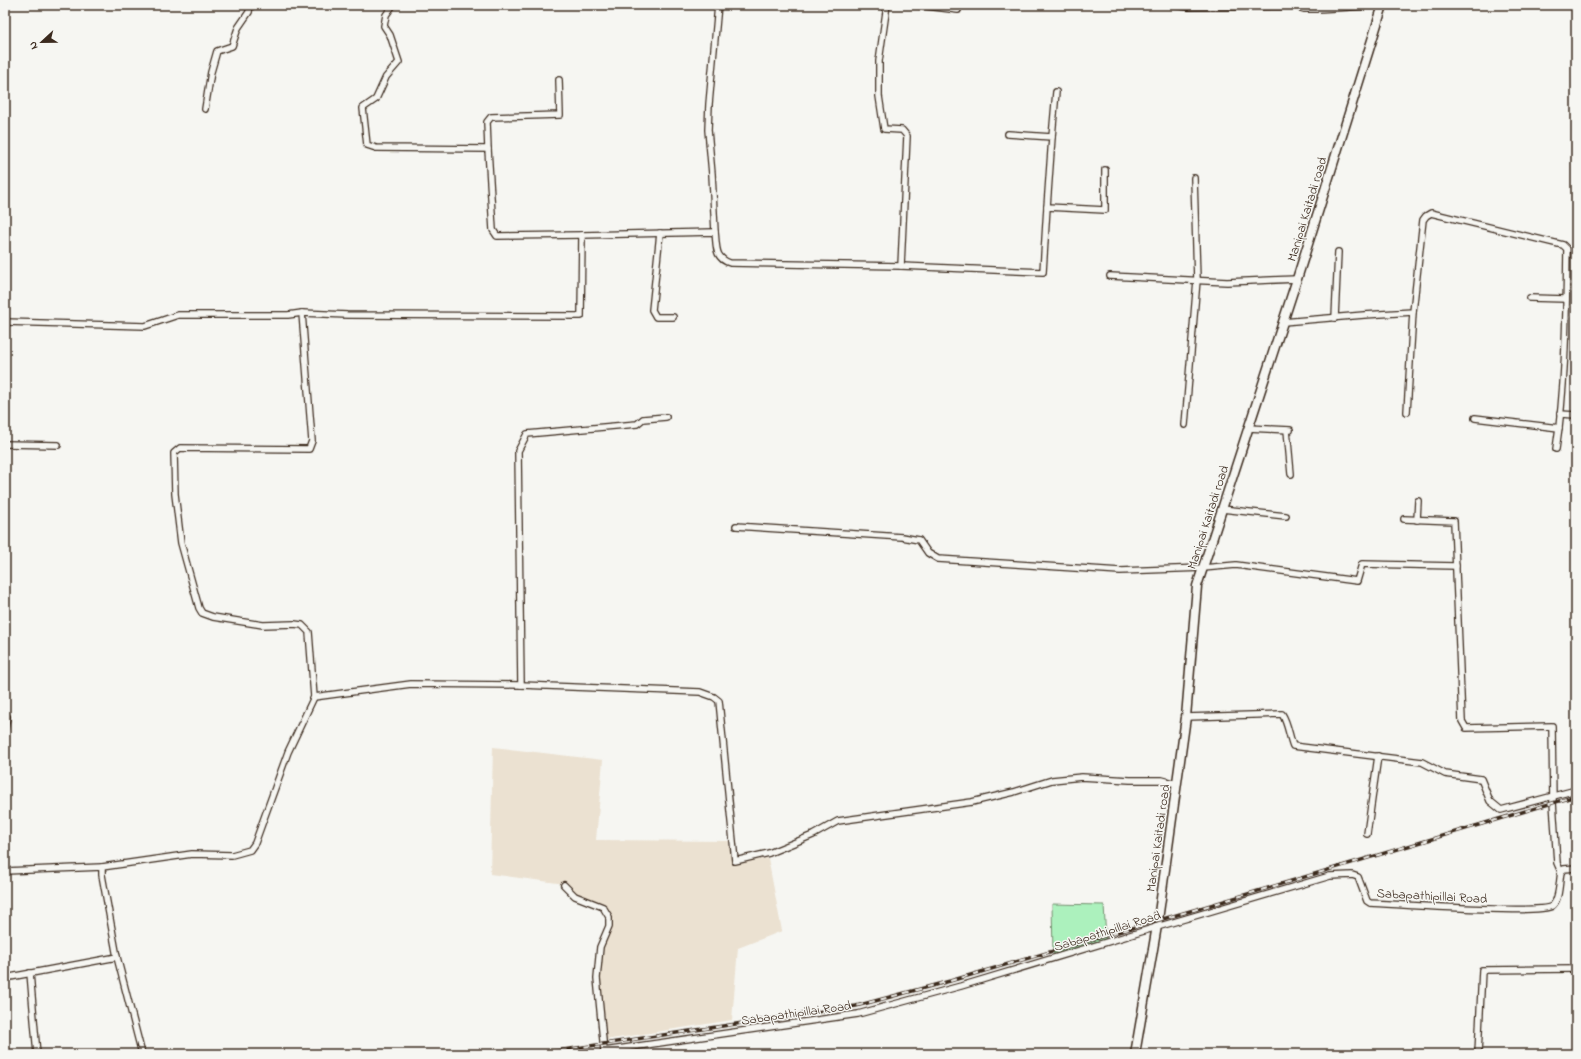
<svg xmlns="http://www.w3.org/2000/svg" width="1581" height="1059" viewBox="0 0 1581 1059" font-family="'Indie Flower',sans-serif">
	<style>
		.built { fill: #ebe1d1 }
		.green { fill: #acf1bd; stroke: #748e6e }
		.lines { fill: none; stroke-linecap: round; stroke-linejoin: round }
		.minor-casing { stroke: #3b2a1e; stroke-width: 8 }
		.secondary-casing { stroke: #3b2a1e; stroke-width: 11 }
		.minor { stroke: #f6f6f2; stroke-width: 5.5 }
		.secondary { stroke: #f6f6f2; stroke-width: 8 }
		.rail-casing { stroke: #3b2a1e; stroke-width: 3.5 }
		.rail { stroke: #f6f6f2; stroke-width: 2; stroke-dasharray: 6; stroke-linecap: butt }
		.labels { text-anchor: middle; stroke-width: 3; stroke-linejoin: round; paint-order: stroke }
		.street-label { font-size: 13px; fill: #3b2a1e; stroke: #f6f6f2 }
	</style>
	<rect width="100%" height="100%" fill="#f6f6f2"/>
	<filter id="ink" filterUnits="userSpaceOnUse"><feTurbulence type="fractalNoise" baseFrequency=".025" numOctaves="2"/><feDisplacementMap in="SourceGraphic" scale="8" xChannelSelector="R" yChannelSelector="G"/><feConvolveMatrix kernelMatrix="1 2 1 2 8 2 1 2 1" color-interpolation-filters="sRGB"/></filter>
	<g filter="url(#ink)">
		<polygon class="built" points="493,747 603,760 596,840 729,841 732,864 768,858 782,931 738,948 732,1020 605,1040 599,978 602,947 610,926 604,906 576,895 565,884 490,874"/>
		<polygon class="green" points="1052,904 1104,905 1106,939 1053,954"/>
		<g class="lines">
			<defs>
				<g id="minor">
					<polyline points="393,5 386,15 384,26 390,35 399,62 386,77 376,99 363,108 367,145 376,148 488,149 487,122 491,117 560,115 559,80"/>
					<polyline points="887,5 879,61 879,96 884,129 902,130 907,136 901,266"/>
					<polyline points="918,5 958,10"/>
					<polyline points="1173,5 1189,7 1294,6 1304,9 1318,9"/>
					<polyline points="1318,5 1318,9 1383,5"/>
					<polyline points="205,109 211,72 217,51 232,46 238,28 249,12 250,5"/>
					<polyline points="1008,134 1052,137 1047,207"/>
					<polyline points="1052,137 1056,92"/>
					<polyline points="488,149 493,230 497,236 582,235"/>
					<polyline points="715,232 712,174 708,130 709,104 718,5"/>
					<polyline points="660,233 652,310 656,317 673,317"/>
					<polyline points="1110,276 1227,282 1297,279"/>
					<polyline points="1530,298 1566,299"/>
					<polyline points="1335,318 1338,252"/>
					<path d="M 5,322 L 145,326 L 178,315 L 288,315 L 302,313 L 347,315 L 581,316 L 582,235 L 715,232 C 717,246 714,258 730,263 L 901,266 L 1043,272 L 1047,207 L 1105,210 L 1105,170"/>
					<path d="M 1283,322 L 1364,315 L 1413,312 L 1423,220 L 1426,216 L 1431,213 L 1563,245 L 1567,249 C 1566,314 1566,385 1556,449"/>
					<polyline points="1407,412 1413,312"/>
					<polyline points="1560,414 1576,415"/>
					<polyline points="1475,418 1559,428"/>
					<polyline points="1185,425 1197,280 1194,178"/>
					<polyline points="1248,428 1290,430"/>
					<polyline points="1287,430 1291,474"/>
					<polyline points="5,444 58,445"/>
					<polyline points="1222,509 1286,516"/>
					<polyline points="1404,519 1454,521 1462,721 1466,728 1552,726 1553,802 1557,863 1561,872"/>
					<polyline points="1417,520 1418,501"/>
					<polyline points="736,526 902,537 919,540 928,553 938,559 1120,571 1203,568 1236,565 1357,581 1362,564 1456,566"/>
					<polyline points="521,685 518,451 527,434 637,424 643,419 666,417"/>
					<polyline points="314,697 411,684 521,685 700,692 714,697 719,701 735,861 769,853 813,835 838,821 972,802 1014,792 1052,780 1082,777 1130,780 1162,780 1177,784"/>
					<polyline points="5,717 7,717 5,728"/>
					<path d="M 1186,717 L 1282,714 C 1288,723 1289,736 1293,746 L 1422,762 L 1445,774 L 1481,779 L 1490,801 L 1501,810 L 1576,790"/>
					<polyline points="1367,834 1378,756"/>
					<polyline points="102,867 192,854 232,855 250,850 255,843 288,752 314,697 309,632 302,625 294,624 263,625 213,617 202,613 199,608 181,543 175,494 174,453 180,448 309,449 312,441 302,313"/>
					<polyline points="5,871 102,867 102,875 117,957"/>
					<polyline points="564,885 575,896 603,907 609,917 609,926 600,947 597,978 604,1051"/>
					<polyline points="30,973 37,1054"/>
					<polyline points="5,978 117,957 142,1054"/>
					<path d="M 604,1054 L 604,1051 L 858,1014 L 961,986 L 1157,927 L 1330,876 L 1352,875 L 1358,877 L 1367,901 L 1370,903 C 1396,904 1539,915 1552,906 C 1560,900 1559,881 1561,872 L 1564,869 L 1576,868"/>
					<polyline points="1478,1054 1482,970 1576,969"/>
				</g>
				<polyline id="secondary" points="1135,1054 1158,920 1186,717 1197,586 1297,279 1383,5"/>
			</defs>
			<use href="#minor" class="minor-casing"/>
			<use href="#secondary" class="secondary-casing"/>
			<use href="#minor" class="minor"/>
			<use href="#secondary" class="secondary"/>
			<defs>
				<polyline id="rail" points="537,1054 856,1006 950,981 1204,907 1576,796"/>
			</defs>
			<use href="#rail" class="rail-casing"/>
			<use href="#rail" class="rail"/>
		</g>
	</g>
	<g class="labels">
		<g class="street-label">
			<text transform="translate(1306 209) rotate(-73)" y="5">Manipai Kaitadi road</text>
			<text transform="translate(1207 517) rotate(-72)" y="5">Manipai Kaitadi road</text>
			<text transform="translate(1157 838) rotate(-82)" y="5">Manipai Kaitadi road</text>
			<text transform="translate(1432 895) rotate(3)" y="5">Sabapathipillai Road</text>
			<text transform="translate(1107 930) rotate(-17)" y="5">Sabapathipillai Road</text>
			<text transform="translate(796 1012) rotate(-8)" y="5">Sabapathipillai Road</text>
		</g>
	</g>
	<rect width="1581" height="1059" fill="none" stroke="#f6f6f2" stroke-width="20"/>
	<rect x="10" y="10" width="1561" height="1039" fill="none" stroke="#3b2a1e" stroke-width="1.5" filter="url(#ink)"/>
	<g transform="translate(42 42) rotate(248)" stroke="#f6f6f2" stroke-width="3" paint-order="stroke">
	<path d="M0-3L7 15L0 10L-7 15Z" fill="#3b2a1e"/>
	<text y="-6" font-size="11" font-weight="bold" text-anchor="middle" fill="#3b2a1e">N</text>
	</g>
</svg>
